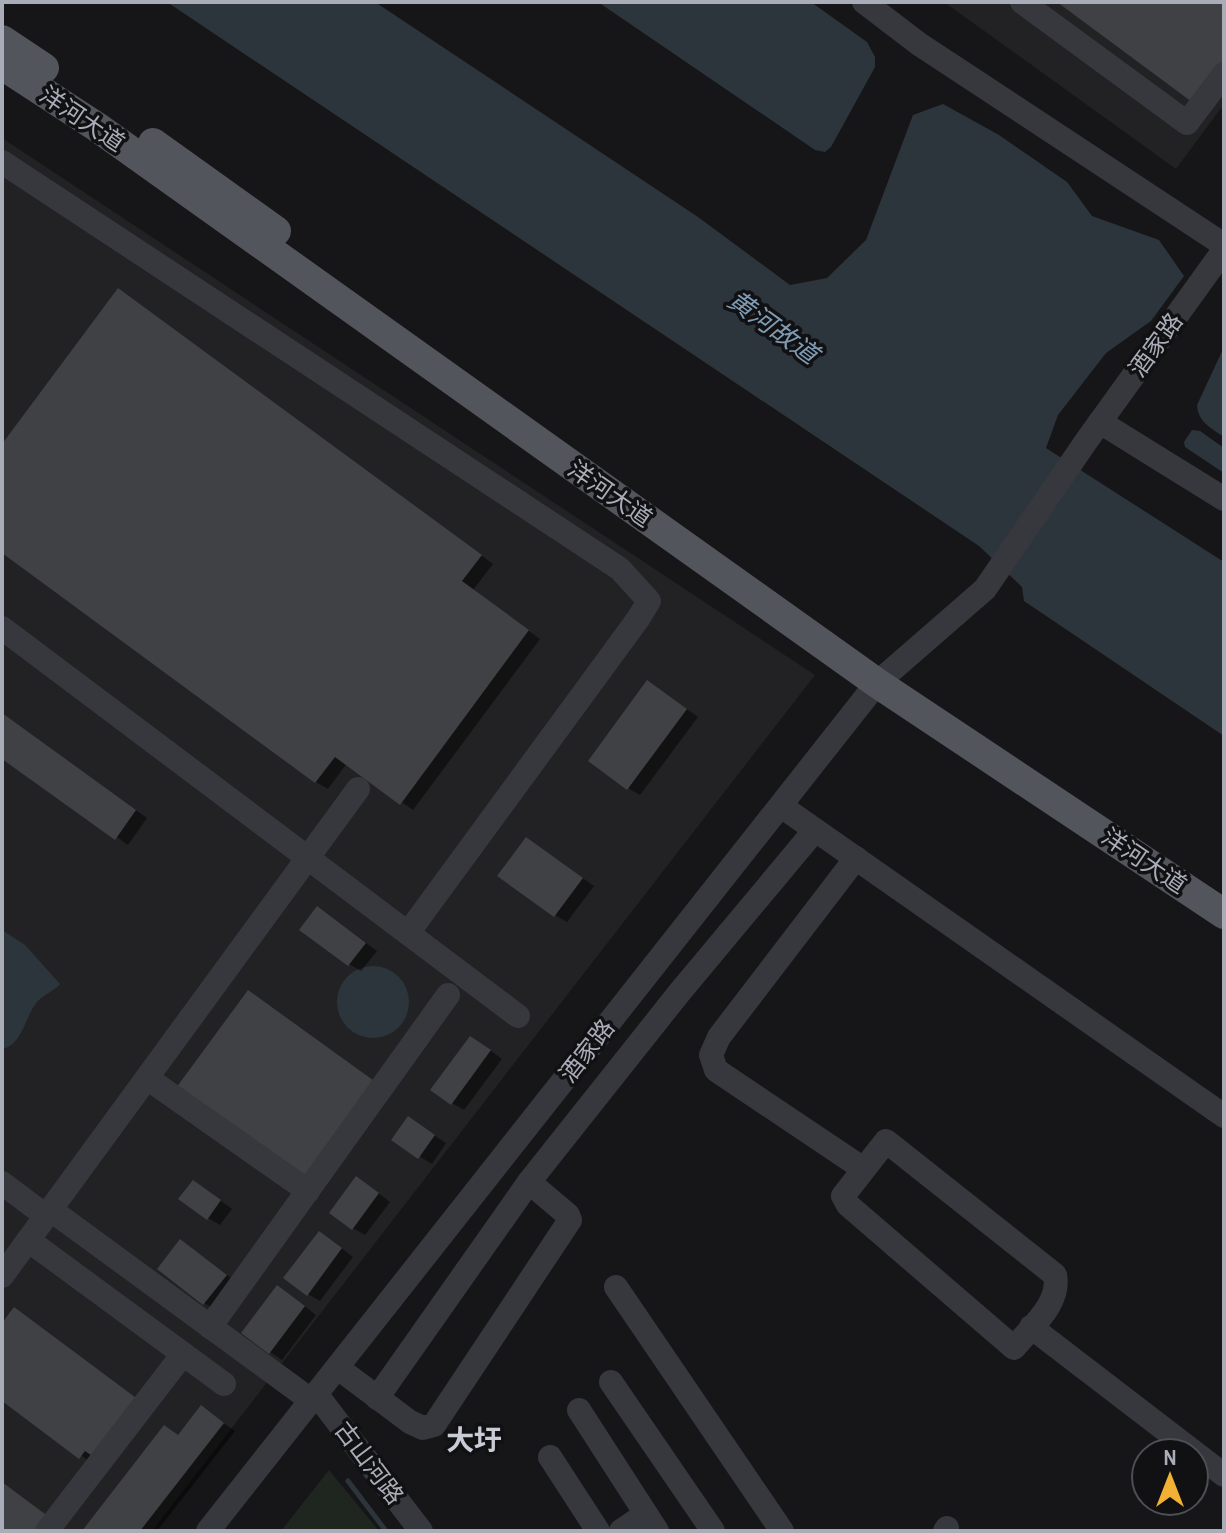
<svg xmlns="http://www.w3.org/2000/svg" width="1226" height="1533" viewBox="0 0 1226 1533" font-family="'Archivo Narrow','Noto Sans SC',sans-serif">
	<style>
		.built { fill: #222225 }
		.green { fill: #1e261f }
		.water { fill: #2c353c }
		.shadow { fill: #0007 }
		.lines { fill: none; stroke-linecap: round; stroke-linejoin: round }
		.stream { stroke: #2c353c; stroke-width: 5 }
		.building { fill: #404145 }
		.minor { stroke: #37383d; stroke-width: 24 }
		.major { stroke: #53555c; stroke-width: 30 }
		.labels { text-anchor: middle; stroke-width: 7; stroke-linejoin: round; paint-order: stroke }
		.street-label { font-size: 24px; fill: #a8adb8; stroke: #111113 }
		.water-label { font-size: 26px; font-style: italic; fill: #7f9bb3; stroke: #111113 }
		.quarter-label { font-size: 28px; font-weight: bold; fill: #c9ccd4; stroke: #111113 }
	</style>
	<rect width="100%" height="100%" fill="#161618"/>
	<g class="built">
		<polygon points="944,2 1224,2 1224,104 1176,169"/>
		<polygon points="2,138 815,675 152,1531 2,1531"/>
	</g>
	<polygon class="green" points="329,1470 379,1531 281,1531"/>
	<g class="water">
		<polygon points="167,2 375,2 698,217 790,285 827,278 866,240 913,115 943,104 999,135 1067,182 1092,216 1159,240 1184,276 1151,321 1106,353 1058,415 1046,448 1224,562 1224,736 1024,601 1022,587 979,546"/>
		<polygon points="598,2 811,2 867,42 875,57 875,67 831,147 825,152 815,150"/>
		<path d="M 1224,347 L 1224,437 C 1211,428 1198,422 1197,405 Z"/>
		<polygon points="1192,430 1200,431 1224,448 1224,473 1185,447 1184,442"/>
		<path d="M 2,930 L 25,945 L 60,984 C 54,991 47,993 40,999 C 25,1012 24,1045 2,1049 Z"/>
		<circle cx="373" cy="1002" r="36"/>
	</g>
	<g class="shadow">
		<polygon points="131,298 493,564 473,590 540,639 413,810 347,763 328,789 316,782 2,551 2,447"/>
		<polygon points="660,690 698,717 640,795 628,788"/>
		<polygon points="2,716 147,818 128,845 2,757"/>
		<polygon points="538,847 594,886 567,922 555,915"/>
		<polygon points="330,916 377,951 361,971 349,964"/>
		<polygon points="483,1045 502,1059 464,1110 452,1103"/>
		<polygon points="420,1126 446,1143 432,1164 394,1140"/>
		<polygon points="369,1186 390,1202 365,1235 353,1228"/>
		<polygon points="205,1189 232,1209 220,1225 208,1218"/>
		<polygon points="331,1240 353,1257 320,1301 308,1294"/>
		<polygon points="181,1241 238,1283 216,1310 204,1303"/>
		<polygon points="290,1295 316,1315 282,1360 270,1352"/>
		<polygon points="15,1309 150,1408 93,1464 2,1398 2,1326"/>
		<polygon points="202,1408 235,1431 157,1531 84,1531 180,1437"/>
	</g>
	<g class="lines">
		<polyline class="stream" points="348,1481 386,1531"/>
	</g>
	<g class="building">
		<polygon points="1057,2 1224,2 1224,59 1192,102"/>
		<polygon points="118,288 482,555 462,581 529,630 400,805 335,757 315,783 2,553 2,444"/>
		<polygon points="647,680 687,709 627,790 588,761"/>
		<polygon points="2,713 136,810 115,840 2,759"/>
		<polygon points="526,837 583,878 554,917 497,876"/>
		<polygon points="317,906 366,943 348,966 299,930"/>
		<polygon points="248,990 377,1083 305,1182 176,1088"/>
		<polygon points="470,1036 491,1050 451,1105 430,1090"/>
		<polygon points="408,1116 435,1135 418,1159 391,1140"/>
		<polygon points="356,1176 379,1193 352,1230 329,1213"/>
		<polygon points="193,1180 221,1200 207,1220 178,1199"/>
		<polygon points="319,1231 342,1248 307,1296 283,1278"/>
		<polygon points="180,1239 227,1275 203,1305 157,1269"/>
		<polygon points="277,1285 305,1306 269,1354 241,1333"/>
		<polygon points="14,1307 139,1400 95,1458 85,1451 79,1459 2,1401 2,1323"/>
		<polygon points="201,1405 224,1423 140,1531 82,1531 164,1425 178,1435"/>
		<polygon points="2,1482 49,1517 39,1531 5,1531 2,1529"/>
	</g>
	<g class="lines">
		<g class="minor">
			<polyline points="864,2 919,44 1224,245"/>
			<polyline points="1022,2 1187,123 1224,74"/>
			<polyline points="2,162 620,569 649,601 638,619 408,933"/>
			<polyline points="1100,422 1224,499"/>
			<polyline points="2,628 518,1016"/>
			<polyline points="781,806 1224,1116"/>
			<polyline points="856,858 719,1037 711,1055 716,1070 862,1168"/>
			<polyline points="147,1078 308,1191"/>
			<path d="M 886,1141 L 1055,1275 C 1061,1303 1031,1327 1014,1348 L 848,1205 L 843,1196 Z"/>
			<polyline points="2,1183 46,1216"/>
			<polyline points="51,1210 312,1401"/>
			<polyline points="28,1240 224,1384"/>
			<polyline points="2,1276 358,789"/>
			<polyline points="616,1287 782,1531"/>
			<polyline points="210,1327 448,995"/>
			<polyline points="1031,1327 1224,1475"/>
			<polyline points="338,1368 410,1422 423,1428 434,1425 570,1220 568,1215 529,1182"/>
			<polyline points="611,1382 713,1531"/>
			<polyline points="317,1395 421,1531"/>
			<polyline points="377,1398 529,1182 679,993 815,830"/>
			<polyline points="579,1410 657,1531"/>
			<polyline points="550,1457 598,1531"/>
			<polyline points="47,1531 183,1354"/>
			<polyline points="208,1531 877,683 985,589 1087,440 1224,250"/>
			<polyline points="621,1531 646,1514"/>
			<polyline points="945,1531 947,1528"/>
		</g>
		<g class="major">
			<polyline points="2,40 44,68"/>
			<polyline points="2,65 97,127 877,683 1224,914"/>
			<polyline points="153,143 276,231"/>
		</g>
	</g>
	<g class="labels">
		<g class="street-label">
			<text transform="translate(82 119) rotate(34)" y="8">洋河大道</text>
			<text transform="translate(1156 345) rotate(-54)" y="8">酒家路</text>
			<text transform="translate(610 494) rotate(35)" y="8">洋河大道</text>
			<text transform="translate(1144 861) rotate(34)" y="8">洋河大道</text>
			<text transform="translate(587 1051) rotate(-52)" y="8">酒家路</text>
			<text transform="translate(369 1463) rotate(53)" y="8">古山河路</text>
		</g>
		<g class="water-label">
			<text transform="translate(773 327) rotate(36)" y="9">黄河故道</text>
		</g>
		<g class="quarter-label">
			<text x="474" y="1450">大圩</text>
		</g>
	</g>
	<rect width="1226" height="1533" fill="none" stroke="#a8adb8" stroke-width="8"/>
	<g transform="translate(1170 1477)"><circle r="38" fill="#111113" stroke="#4d4f55" stroke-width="2"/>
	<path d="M0-6L14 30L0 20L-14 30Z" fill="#f2b134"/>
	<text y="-12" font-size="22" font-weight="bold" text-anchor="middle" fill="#a8adb8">N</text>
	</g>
</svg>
